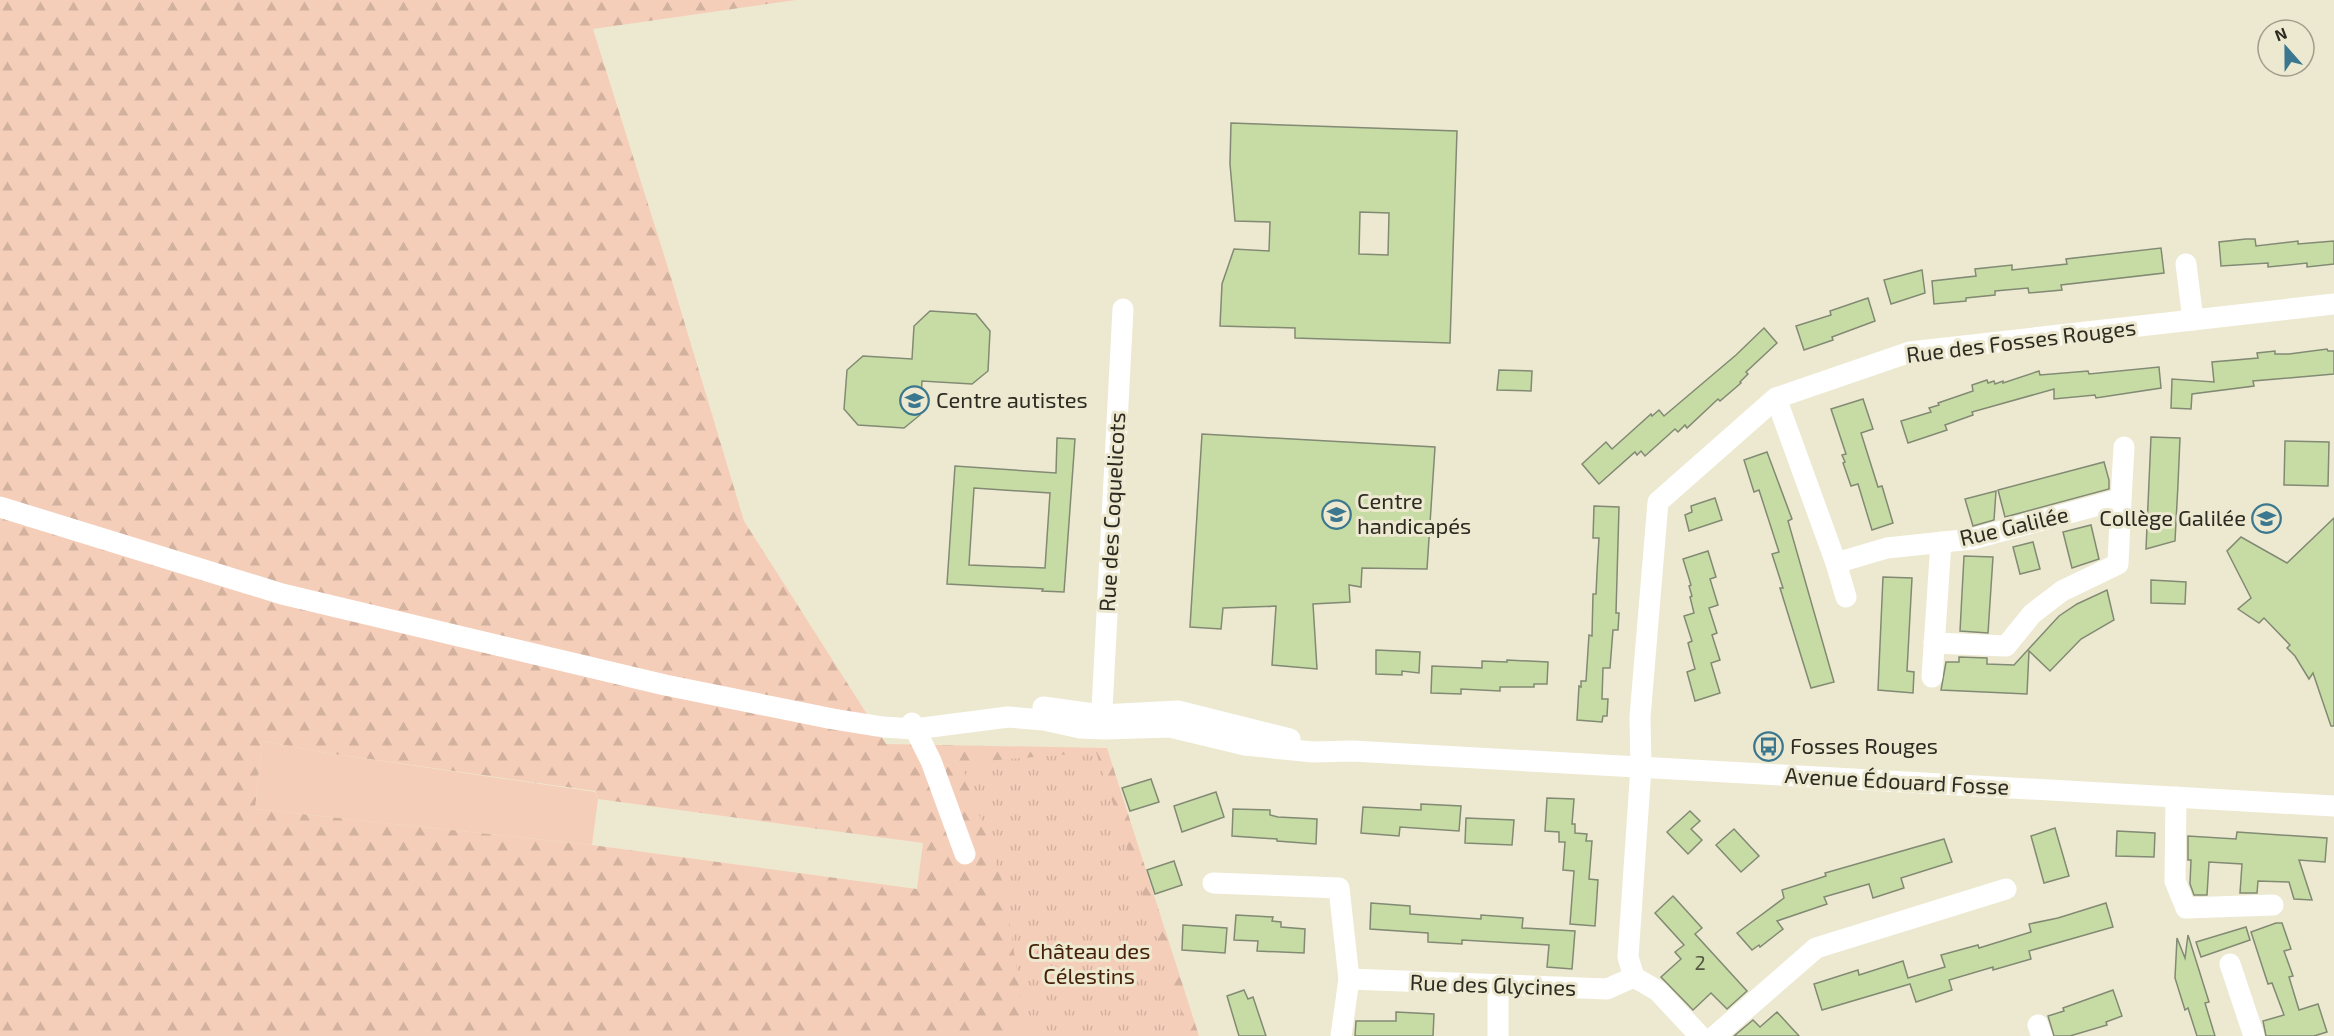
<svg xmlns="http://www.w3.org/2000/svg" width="2334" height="1036" viewBox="0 0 2334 1036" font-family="'Exo 2',sans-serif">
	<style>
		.grass { fill: #f5ceb9 }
		.forest { fill: url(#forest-firs); fill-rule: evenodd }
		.park { fill: url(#park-tufts) }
		.building { fill: #c7dca4; stroke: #828a74; stroke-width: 1.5; fill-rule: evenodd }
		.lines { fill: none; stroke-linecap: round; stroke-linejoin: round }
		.minor { stroke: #fff; stroke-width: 21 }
		.labels { text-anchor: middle; stroke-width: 6; stroke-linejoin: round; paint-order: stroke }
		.number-label { font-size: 20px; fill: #545742 }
		.street-label { font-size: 22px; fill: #2d2b22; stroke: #ede9d0 }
		.poi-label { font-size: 22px; fill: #2d2b22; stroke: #ede9d0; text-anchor: start }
		.park-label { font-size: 22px; fill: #45210a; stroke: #ede9d0 }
	</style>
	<defs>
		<pattern id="forest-firs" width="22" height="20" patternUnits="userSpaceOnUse" patternTransform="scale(1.5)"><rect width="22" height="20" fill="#f5ceb9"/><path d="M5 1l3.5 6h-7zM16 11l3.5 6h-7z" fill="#d2b19f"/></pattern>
		<pattern id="park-tufts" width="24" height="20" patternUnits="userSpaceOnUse" patternTransform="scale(1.5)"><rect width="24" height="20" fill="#f5ceb9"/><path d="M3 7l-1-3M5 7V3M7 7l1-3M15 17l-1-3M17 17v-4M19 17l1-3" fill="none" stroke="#d2b19f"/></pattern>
	</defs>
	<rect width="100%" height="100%" fill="#ede9d0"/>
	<polygon class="grass" points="262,741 327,753 595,792 598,799 592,845 255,809"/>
	<path class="forest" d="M 0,0 L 796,0 L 593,29 L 669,271 L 744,521 L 886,744 L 1107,748 L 1199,1036 L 0,1036 ZM 262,741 L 327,753 L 595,791 L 598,799 L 923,843 L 917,889 L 592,845 L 255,809 Z"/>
	<polygon class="park" points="1096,752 1189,1036 1026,1036 1005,889 961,763"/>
	<g class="building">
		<path d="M 1231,123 L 1457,131 L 1450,343 L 1295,338 L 1295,328 L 1220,326 L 1222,284 L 1234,249 L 1269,251 L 1270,222 L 1235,221 L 1230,164 ZM 1360,212 L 1389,213 L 1388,255 L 1359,254 Z"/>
		<polygon points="2246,239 2255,239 2256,246 2298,241 2298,244 2334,241 2334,264 2307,267 2307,263 2268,267 2268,263 2221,266 2219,242"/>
		<polygon points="2161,248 2164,273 2061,285 2062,290 2029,293 2028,288 1995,291 1995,295 1966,298 1966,301 1934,304 1932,281 1976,276 1975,269 2012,265 2012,270 2067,264 2066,259"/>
		<polygon points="1922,270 1925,293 1891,304 1884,280"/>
		<polygon points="1868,298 1875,321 1832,337 1833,340 1804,350 1796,326 1831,315 1830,311"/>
		<polygon points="930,311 976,314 990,331 988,371 972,384 922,381 920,415 904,428 858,425 844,409 847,370 863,356 912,359 914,326"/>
		<polygon points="1764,328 1777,343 1746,372 1748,374 1740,382 1741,383 1720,401 1718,399 1687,428 1685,425 1678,432 1675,429 1645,456 1641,451 1637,455 1635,452 1599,484 1582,464 1606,442 1612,449 1651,414 1652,416 1659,410 1664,416 1736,355"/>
		<polygon points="2327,349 2328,351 2334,351 2334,374 2253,381 2254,386 2192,394 2191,409 2171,408 2172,379 2214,382 2212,362 2258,358 2257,353 2275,351 2275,354 2289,354"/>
		<polygon points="2159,367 2161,388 2096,398 2095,395 2054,399 2054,389 1972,412 1973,415 1945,425 1947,430 1908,443 1901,421 1931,412 1929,408 1939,405 1938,403 1973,391 1972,385 1987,380 1988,383 1994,381 1995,384 2003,381 2003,383 2039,371 2040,375 2088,371 2089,374"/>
		<polygon points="1499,370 1532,371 1531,391 1497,390"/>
		<polygon points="1863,399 1873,429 1861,433 1878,487 1882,486 1893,523 1872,530 1858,484 1851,486 1843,463 1845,462 1842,455 1846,454 1831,409"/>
		<polygon points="1202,434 1435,447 1427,569 1362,568 1361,587 1349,585 1350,602 1313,604 1317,669 1272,665 1276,606 1223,608 1221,629 1190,627"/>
		<polygon points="2151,437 2180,438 2178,484 2175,541 2146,549"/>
		<path d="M 1057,438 L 1075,439 L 1064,592 L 1042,591 L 1043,589 L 947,584 L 955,466 L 1056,473 ZM 974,488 L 1050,493 L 1045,568 L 969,565 Z"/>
		<polygon points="2285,441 2329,442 2328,486 2284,485"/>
		<polygon points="1767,452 1792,519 1788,521 1834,682 1811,688 1780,588 1783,588 1772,554 1779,552 1759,490 1754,492 1744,460"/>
		<polygon points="2104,462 2109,480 2109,489 2005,517 1998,490"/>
		<polygon points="1996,491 1994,520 1973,526 1965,499"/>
		<polygon points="1715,498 1722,520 1689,531 1685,515 1692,512 1691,506"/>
		<polygon points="1594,506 1619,507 1616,613 1619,613 1618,630 1613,630 1610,668 1603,668 1602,699 1608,699 1607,716 1603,716 1602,722 1577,720 1579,686 1581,687 1581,681 1586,681 1589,635 1592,636 1593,594 1596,594 1597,572 1599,538 1593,538"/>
		<polygon points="2334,518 2334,726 2331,726 2313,673 2309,679 2295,656 2287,648 2290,645 2264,618 2259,623 2238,609 2251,598 2227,551 2241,537 2287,563"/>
		<polygon points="2091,525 2099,559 2072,568 2063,532"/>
		<polygon points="2033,542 2040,569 2020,574 2013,547"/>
		<polygon points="1708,551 1716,577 1710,579 1718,605 1709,608 1717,633 1712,635 1720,660 1711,663 1720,693 1695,701 1687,672 1695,669 1688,643 1692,641 1684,616 1694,613 1690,597 1692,596 1689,586 1691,585 1683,559"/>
		<polygon points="1964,556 1993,557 1988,633 1960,631"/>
		<polygon points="1883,577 1912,578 1907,671 1914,672 1913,693 1878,690"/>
		<polygon points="2151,580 2186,582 2185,604 2151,603"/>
		<polygon points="2107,590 2114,620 2081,639 2050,671 2029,651 2027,694 1941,690 1946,662 1959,662 1959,657 1987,658 1987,664 2014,665 2059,616 2077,604"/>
		<polygon points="1376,650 1420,652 1419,673 1402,671 1402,675 1376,674"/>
		<polygon points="1507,660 1548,662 1547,684 1534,684 1534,687 1500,687 1500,691 1461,689 1461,694 1431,693 1432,666 1482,668 1482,661 1507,662"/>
		<polygon points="1151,779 1159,802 1130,811 1122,788"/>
		<polygon points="1216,792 1224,817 1182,832 1174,806"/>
		<polygon points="1547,798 1574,799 1572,824 1575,824 1575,833 1587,834 1586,841 1592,841 1589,879 1598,880 1595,926 1570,924 1574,871 1563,870 1565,842 1559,842 1559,832 1545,831"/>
		<polygon points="1421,804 1461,806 1459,831 1400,827 1399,836 1361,833 1363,807 1421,810"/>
		<polygon points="1233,809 1270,810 1270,815 1278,817 1317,819 1316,844 1277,841 1277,839 1232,836"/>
		<polygon points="1690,811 1700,821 1691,829 1702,840 1688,854 1667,832"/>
		<polygon points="1466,818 1514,820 1512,845 1465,843"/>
		<polygon points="2055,828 2069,876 2044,883 2031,836"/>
		<polygon points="1734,829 1759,856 1741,872 1716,845"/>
		<polygon points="2117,831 2155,833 2154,857 2116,856"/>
		<polygon points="2237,832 2327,838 2325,862 2299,860 2312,900 2294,899 2289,882 2258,881 2257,893 2240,893 2242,864 2209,862 2207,895 2194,895 2190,884 2191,860 2188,860 2188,836 2236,839"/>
		<polygon points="1944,839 1952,862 1901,878 1904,888 1873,898 1869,884 1824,897 1827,904 1777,921 1783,929 1760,947 1759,945 1752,950 1737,933 1784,898 1782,890 1826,876 1825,873"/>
		<polygon points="1174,861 1182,885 1155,894 1147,870"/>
		<polygon points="1673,896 1702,928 1695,934 1747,991 1727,1009 1711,993 1693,1010 1661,977 1681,959 1675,952 1684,945 1655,913"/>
		<polygon points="1371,903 1410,906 1410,914 1481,919 1481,915 1523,918 1522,928 1575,931 1572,969 1547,967 1549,945 1462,940 1462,944 1428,942 1428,933 1370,929"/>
		<polygon points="2106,903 2113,927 2029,951 2031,959 1993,970 1993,967 1949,980 1952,990 1916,1002 1910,984 1822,1010 1814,984 1858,970 1859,975 1903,961 1908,978 1945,967 1941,955 1978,945 1979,948 2031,932 2029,924 2058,918"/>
		<polygon points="1236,915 1273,917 1272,921 1281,922 1281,927 1305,929 1304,953 1257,951 1258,941 1234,940"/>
		<polygon points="2276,923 2282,923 2291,949 2284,951 2293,976 2289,977 2299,1010 2318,1004 2327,1032 2314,1036 2266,1036 2263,1021 2284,1015 2272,983 2268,984 2251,932"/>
		<polygon points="1183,925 1227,928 1225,953 1182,950"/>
		<polygon points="2246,927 2250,940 2201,957 2196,942"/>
		<polygon points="2188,935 2209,1002 2205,1003 2215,1036 2197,1036 2188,1008 2185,1010 2175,978 2177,938 2185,958"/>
		<polygon points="1244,990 1248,999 1253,997 1266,1036 1239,1036 1227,996"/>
		<polygon points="2113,990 2122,1016 2106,1022 2107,1025 2070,1036 2054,1036 2048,1016 2064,1011 2063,1008"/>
		<polygon points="1396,1012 1434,1014 1433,1036 1355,1036 1356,1021 1396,1021"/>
		<polygon points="1777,1012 1799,1036 1734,1036 1753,1020 1760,1027"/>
	</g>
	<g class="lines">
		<g class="minor">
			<polyline points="2186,264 2193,320"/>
			<polyline points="1776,398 1836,563 1846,597"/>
			<polyline points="2121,499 2124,447"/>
			<polyline points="0,507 282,594 665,685 833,719 883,727 915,729 1008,717 1044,720 1080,728 1104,729 1170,727 1245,745 1313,752 1352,751 2334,806"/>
			<polyline points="1836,563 1887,548 1972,539 2121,499 2118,564 2062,591 2032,614 2006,646 1934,643"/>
			<polyline points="1932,677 1941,542"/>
			<polyline points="1043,707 1101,715 1178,711 1290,739"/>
			<polyline points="912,723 931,761 965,854"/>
			<polyline points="1101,728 1123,309"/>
			<polyline points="2176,797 2175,881 2186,908 2273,905"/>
			<polyline points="1213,883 1339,888 1349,979 1341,1036"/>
			<polyline points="2230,964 2254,1036"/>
			<polyline points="1349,979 1607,989 1634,977"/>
			<polyline points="2038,1025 2042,1036"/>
			<polyline points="1498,1036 1498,985"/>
			<polyline points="1700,1036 1658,991 1634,977 1628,957 1641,767 1640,717 1658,502 1776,398 1910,352 2334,304"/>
			<polyline points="1715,1036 1816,948 2006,889"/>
		</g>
	</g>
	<defs>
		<symbol id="school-ring" viewBox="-11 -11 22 22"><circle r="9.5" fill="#ede9d0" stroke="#3b778e" stroke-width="1.5"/><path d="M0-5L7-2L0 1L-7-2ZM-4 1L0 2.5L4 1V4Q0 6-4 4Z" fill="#3b778e"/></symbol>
		<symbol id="bus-ring" viewBox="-11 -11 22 22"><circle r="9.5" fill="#ede9d0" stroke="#3b778e" stroke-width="1.5"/><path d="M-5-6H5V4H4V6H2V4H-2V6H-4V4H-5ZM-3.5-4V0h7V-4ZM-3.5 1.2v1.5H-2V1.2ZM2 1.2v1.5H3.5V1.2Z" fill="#3b778e"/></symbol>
	</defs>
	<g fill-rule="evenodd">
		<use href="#school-ring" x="898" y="384" width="33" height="33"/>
		<use href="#school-ring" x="1320" y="498" width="33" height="33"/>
		<use href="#school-ring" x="2250" y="502" width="33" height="33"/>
		<use href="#bus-ring" x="1752" y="730" width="33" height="33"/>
	</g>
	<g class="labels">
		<g class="number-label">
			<text x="1700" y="970">2</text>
		</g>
		<g class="street-label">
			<text transform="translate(2021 341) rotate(-7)" y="8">Rue des Fosses Rouges</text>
			<text transform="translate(1112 512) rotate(-87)" y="8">Rue des Coquelicots</text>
			<text transform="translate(2014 526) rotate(-13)" y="8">Rue Galilée</text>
			<text transform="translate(1897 781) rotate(3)" y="8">Avenue Édouard Fosse</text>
			<text transform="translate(1493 985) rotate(2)" y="8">Rue des Glycines</text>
		</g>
		<g class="poi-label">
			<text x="936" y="408">Centre autistes</text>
			<text x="1357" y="509">Centre<tspan x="1357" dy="25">handicapés</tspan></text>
			<text x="2246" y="526" text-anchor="end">Collège Galilée</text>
			<text x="1790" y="754">Fosses Rouges</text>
		</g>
		<g class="park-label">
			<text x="1089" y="959">Château des<tspan x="1089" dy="25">Célestins</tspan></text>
		</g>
	</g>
	<g transform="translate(2286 48) rotate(339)"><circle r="28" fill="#ede9d0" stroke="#a09d8a" stroke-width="1.5"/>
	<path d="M0-4.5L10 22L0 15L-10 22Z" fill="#3b778e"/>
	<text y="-9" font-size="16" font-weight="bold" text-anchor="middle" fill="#2d2b22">N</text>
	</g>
</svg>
